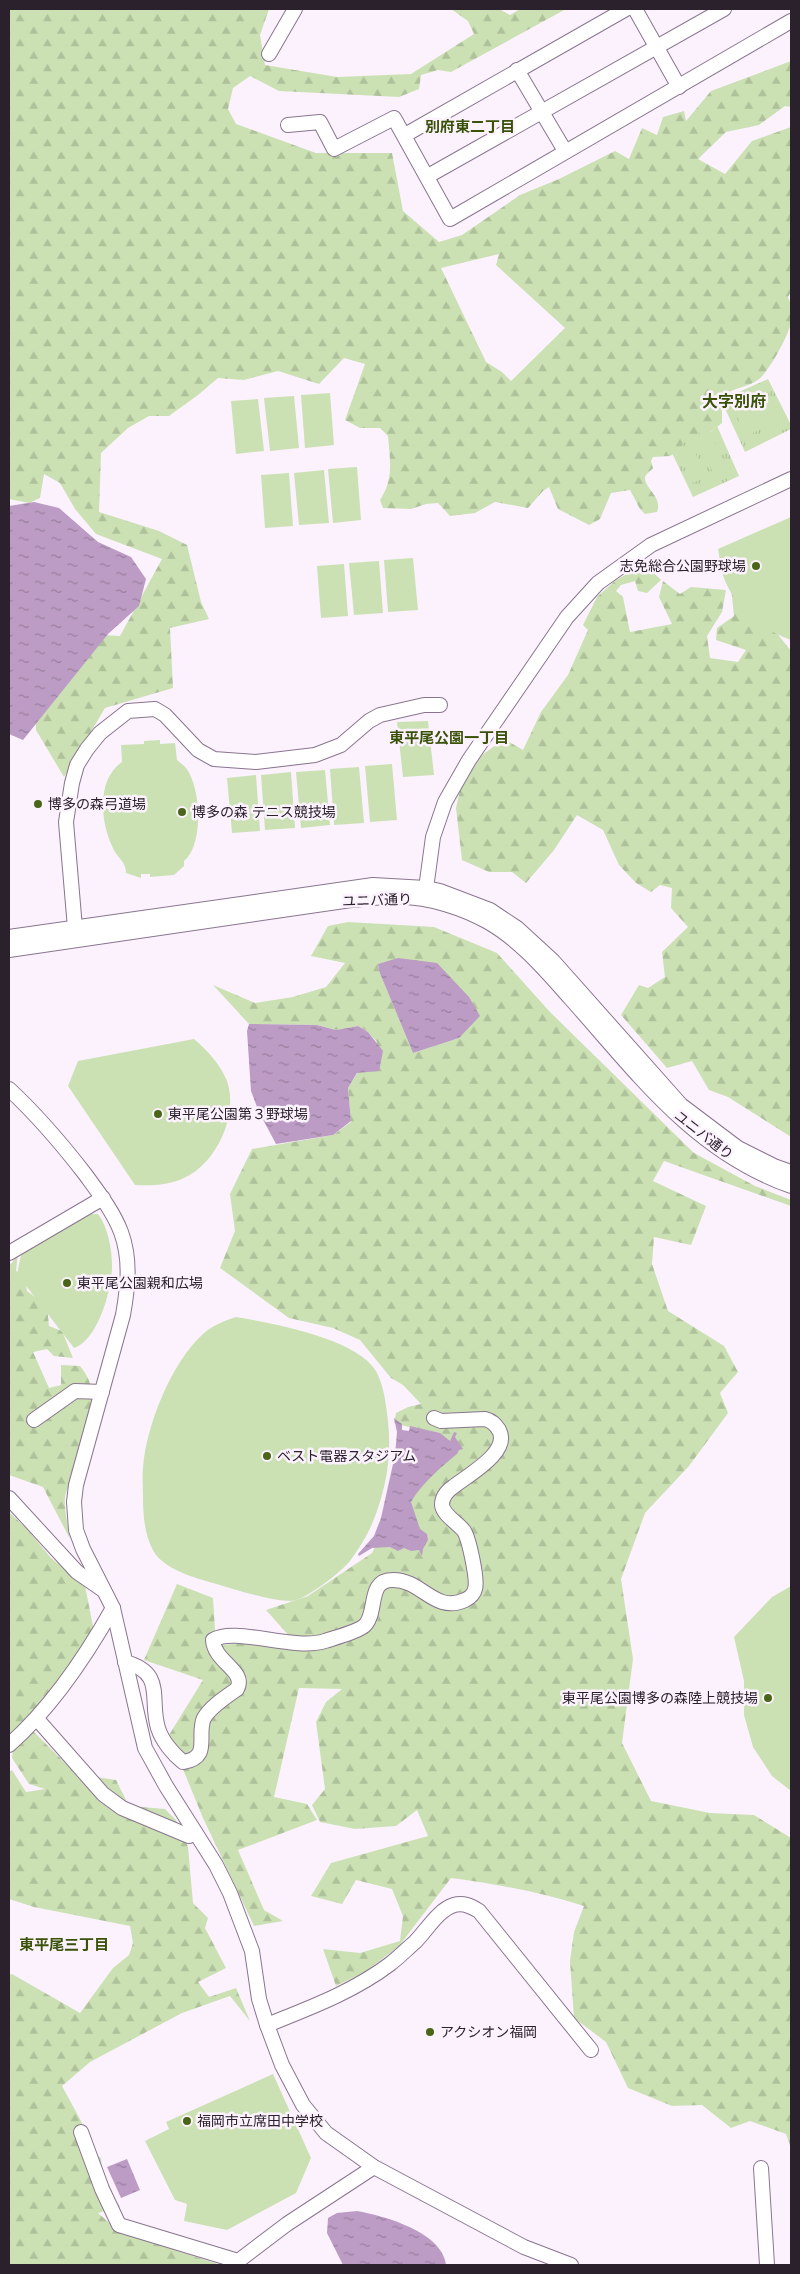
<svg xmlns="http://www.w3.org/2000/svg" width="800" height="2274" viewBox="0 0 800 2274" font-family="'Open Sans','Noto Sans JP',sans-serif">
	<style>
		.forest { fill: url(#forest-firs); fill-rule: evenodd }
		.park { fill: url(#park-tufts) }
		.pitch { fill: #cbe1b3 }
		.water { fill: url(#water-ripples) }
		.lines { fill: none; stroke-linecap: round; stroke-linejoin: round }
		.minor-casing { stroke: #8a758f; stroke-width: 16 }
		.minor { stroke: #fff; stroke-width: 14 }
		.poi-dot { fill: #496518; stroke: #fbf2fe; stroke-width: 2 }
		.labels { text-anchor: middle; stroke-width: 5; stroke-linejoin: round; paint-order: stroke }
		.poi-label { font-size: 14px; fill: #2a212c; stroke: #fbf2fe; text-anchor: start }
		.street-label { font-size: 14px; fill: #2a212c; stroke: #fbf2fe }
		.neighbourhood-label { font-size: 15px; font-weight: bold; fill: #395208; stroke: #fbf2fe }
		.quarter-label { font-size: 16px; font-weight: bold; fill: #395208; stroke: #fbf2fe }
	</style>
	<defs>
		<pattern id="forest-firs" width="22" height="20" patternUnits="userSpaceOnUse" patternTransform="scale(1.25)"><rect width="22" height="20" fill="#cbe1b3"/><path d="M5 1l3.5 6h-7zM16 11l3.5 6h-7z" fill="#aec19a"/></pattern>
		<pattern id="park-tufts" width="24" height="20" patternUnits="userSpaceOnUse" patternTransform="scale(1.25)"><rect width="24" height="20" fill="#cbe1b3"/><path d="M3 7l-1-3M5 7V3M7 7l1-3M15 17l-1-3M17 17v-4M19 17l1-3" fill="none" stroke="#aec19a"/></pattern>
		<pattern id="water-ripples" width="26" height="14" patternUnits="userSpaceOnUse" patternTransform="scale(1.25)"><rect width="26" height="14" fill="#bc9cc4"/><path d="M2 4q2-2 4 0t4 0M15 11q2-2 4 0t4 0" fill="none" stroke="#997f9f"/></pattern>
	</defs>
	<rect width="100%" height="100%" fill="#fbf2fe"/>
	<g class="forest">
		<path d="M 9,9 L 269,9 L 260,35 L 265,65 L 337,77 L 411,74 L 474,34 L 468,21 L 451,9 L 499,9 L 510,15 L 520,9 L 566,9 L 451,72 L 438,70 L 421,75 L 419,89 L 399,97 L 279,91 L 250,76 L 233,88 L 228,109 L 236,124 L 316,153 L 392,153 L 403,211 L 439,242 L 462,235 L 520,195 L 559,179 L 615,151 L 629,159 L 642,128 L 657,135 L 663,117 L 684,111 L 686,121 L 711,91 L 791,61 L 791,107 L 785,106 L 759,125 L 726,132 L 698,159 L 725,174 L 752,141 L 791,127 L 791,292 L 788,297 C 791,304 793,313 791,322 C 790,333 768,373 759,379 C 748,388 732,387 722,397 L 722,423 L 707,435 L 670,456 L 653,457 L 651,461 L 653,468 C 651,471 645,474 645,478 C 645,489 663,497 657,512 L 645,514 L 640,509 L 630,490 L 611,493 L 600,519 L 589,525 L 558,509 L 549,487 L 543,491 L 528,508 L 495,502 L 475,513 L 450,516 L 438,503 L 426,504 L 411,509 L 383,508 L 380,500 C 394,479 390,460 388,436 L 380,428 L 360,428 L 345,420 L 365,364 L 344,358 L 319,384 L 278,371 L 244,380 L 218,378 L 198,395 L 169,416 L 149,416 L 128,428 L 101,453 L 99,512 L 159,531 L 187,545 L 201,602 L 209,619 L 170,628 L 173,688 L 105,708 L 64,777 L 36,730 L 34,674 L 69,633 L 120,636 L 162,559 L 96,534 L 75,509 L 60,483 L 44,474 L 40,498 L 29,503 L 9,499 ZM 499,254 L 496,265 L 565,328 L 511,381 L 502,372 L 486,362 L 441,268 Z"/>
		<polygon points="645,564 661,580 647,593 638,591 635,581 621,585 616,591 623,597 630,632 672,624 659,597 663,581 680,594 691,587 726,590 722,612 707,636 710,658 738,662 746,650 716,640 717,628 734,616 731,587 772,627 791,651 791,1137 728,1097 709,1090 692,1061 667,1068 621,1015 639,985 648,988 665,977 662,952 688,927 671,908 672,888 660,885 651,892 636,883 619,865 603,830 577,815 554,850 526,883 512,872 489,872 462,860 456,808 460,790 467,777 482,755 504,739 523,750 541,712 568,675 588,630 583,625 597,597 616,580"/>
		<path d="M 348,922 L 434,927 L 497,953 L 550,1012 L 694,1153 L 755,1186 L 791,1200 L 791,1206 L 664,1161 L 653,1181 L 706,1206 L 691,1245 L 654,1237 L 652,1264 L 668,1311 L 724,1346 L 738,1372 L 720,1393 L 728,1413 L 689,1466 L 645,1513 L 621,1579 L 633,1659 L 622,1743 L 651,1801 L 710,1813 L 754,1815 L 791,1838 L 791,2148 L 786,2134 L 750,2121 L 731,2128 L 702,2105 L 672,2106 L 628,2088 L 606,2042 L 574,2018 L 570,1961 L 574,1932 L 584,1906 C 540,1892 496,1884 451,1878 L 399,1946 L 365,1972 L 336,1986 L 323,1949 L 360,1953 L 400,1941 L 403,1916 L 392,1889 L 356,1880 L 342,1904 L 311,1896 L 331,1863 L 428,1836 L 417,1810 L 396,1826 L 355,1829 L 320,1822 L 312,1805 L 325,1789 L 316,1722 L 326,1702 L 342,1689 L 299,1688 L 274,1797 L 307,1804 L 317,1820 L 238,1850 L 264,1910 L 283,1921 L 254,1926 L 203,1818 L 169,1735 L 203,1680 L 144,1660 L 177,1584 L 213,1598 L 216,1646 L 290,1637 L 266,1610 L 308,1596 L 372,1553 L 377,1543 L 408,1510 L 435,1434 L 394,1423 L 396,1413 L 408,1407 L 421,1404 L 403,1385 L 391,1378 L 360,1340 L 333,1328 L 289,1318 L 220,1268 L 235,1231 L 230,1194 L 252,1149 L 333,1135 L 351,1122 L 348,1088 L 377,1042 L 368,1032 L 358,1026 L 336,1030 L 317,1025 L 249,1024 L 213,985 L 255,1003 L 293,997 L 326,987 L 345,963 L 311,956 L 328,926 ZM 378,964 L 459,1038 L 413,1053 L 379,971 Z"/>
		<path d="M 18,1253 L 16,1271 L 25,1277 L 27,1291 L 47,1306 L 49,1326 L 62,1331 L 73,1358 L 54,1356 L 47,1349 L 33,1352 L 49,1388 L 61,1385 L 61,1365 L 80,1366 C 107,1397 85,1442 73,1475 C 71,1482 66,1490 65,1497 C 64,1509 68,1526 70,1539 L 43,1487 L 9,1475 L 9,1264 L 12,1263 Z"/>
		<polygon points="9,1512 27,1529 51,1558 85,1586 94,1631 31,1729 76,1774 116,1780 129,1806 165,1809 176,1820 188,1847 193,1903 208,1918 205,1928 226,1968 198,1982 209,1997 236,1988 250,2021 230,1996 182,2013 90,2062 62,2086 81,2121 93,2152 101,2158 103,2180 120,2207 98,2213 115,2228 159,2245 221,2265 9,2265 9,1975 12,1974 80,2013 113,1968 129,1955 133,1943 130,1926 34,1907 9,1899 9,1772 12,1770 26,1792 45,1789 29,1784 12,1758 14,1740 9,1741"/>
	</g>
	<g class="park">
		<polygon points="768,379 791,425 791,429 745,452 721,400"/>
		<path d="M 717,426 L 739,476 L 693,497 L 672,453 C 683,447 686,437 698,433 C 703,432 706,433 711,432 Z"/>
	</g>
	<g class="pitch">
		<polygon points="767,392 780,421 767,426 754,398"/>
		<polygon points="330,393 334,445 305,448 301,395"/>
		<polygon points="294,396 299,448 270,451 264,398"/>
		<polygon points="258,399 264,451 236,454 231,401"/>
		<polygon points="746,402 759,430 746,436 733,408"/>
		<polygon points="713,439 727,467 713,473 700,445"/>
		<polygon points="693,448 706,476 693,483 680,454"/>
		<polygon points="357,467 361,520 333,523 328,469"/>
		<polygon points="324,470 329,523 299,525 294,473"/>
		<polygon points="289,473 293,526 265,528 261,475"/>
		<path d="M 791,517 L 791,640 C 763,630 739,612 726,583 C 721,573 720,560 718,549 Z"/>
		<polygon points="413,558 418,610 388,612 384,560"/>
		<polygon points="379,561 383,613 354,615 349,563"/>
		<polygon points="344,564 348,616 321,618 317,566"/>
		<polygon points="428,721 434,775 403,777 397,722"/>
		<path d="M 160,740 L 160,744 L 175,743 L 177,760 C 180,763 184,765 186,768 C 201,787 204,845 184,861 L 184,866 L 174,875 L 150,877 L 150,874 L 141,874 L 141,878 L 126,873 C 126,861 116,857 112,846 C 100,820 97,779 122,762 L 121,745 L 144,744 L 144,741 Z"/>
		<polygon points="392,764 397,820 370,822 365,766"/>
		<polygon points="359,767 364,823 334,825 330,769"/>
		<polygon points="325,770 330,825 301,828 296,772"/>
		<polygon points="291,772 295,828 265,830 261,775"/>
		<polygon points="256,775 260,831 232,833 227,778"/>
		<path d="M 194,1039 C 208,1051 220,1064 227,1081 C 239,1115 216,1164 184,1178 C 169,1185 152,1186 135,1185 L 68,1086 L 78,1061 Z"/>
		<path d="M 83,1214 L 98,1214 C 108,1227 112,1250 112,1266 C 112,1289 98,1340 74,1348 L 17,1274 L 22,1250 Z"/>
		<path d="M 236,1317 C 272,1323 356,1338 376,1371 C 384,1386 386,1404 388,1421 C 392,1457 386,1490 372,1524 C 367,1536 358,1550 350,1561 C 341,1572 306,1600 291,1601 C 271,1601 233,1589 213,1583 C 195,1578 168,1570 156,1555 C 145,1539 143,1517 143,1498 C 143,1488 142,1478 143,1468 C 146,1426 171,1363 203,1334 C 213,1325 224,1321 236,1317 Z"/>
		<polygon points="791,1586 791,1791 772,1776 753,1747 744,1715 744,1681 734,1637 772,1597"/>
		<polygon points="273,2074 311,2158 296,2193 227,2230 184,2221 187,2204 175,2200 145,2141 169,2129 166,2122"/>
	</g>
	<g class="water">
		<polygon points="34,502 59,508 98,542 131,557 146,579 139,606 108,634 23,740 9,734 9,506"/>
		<polygon points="398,958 437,963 469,997 480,1016 459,1038 413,1053 379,971 378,964"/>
		<polygon points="249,1024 317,1025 336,1030 358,1026 368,1032 383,1051 379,1071 357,1073 348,1088 351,1121 333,1135 276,1144 259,1112 251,1091 247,1031"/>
		<path d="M 394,1418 L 402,1424 L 402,1430 L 409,1431 L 410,1426 L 440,1433 L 450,1441 L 454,1432 L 457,1433 L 455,1437 L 463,1449 L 459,1450 L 457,1454 C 440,1468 422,1483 411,1502 L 420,1529 L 427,1534 L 428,1540 L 423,1549 L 422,1556 L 419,1550 L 411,1551 L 404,1548 L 398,1551 L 390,1547 L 372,1548 L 359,1556 L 358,1554 L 374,1536 L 381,1518 L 395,1455 L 397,1432 Z"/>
		<polygon points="127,2159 140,2190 121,2198 107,2167"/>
		<path d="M 357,2211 C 385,2216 442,2232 446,2265 L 343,2265 L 327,2233 L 328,2218 L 337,2213 Z"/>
	</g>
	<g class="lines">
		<defs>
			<g id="minor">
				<polyline points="635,9 679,87"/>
				<polyline points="269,54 295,9"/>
				<polyline points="517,70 565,151"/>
				<polyline points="288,125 320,122 334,149 394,118 450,219 791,21"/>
				<polyline points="405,135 626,9"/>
				<polyline points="428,176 724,9"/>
				<polyline points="425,896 433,837 445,802 469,760 567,617 598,583 651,545 791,479"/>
				<polyline points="75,928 66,822 72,783 77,765 87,749 100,733 128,711 155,709 165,715 198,750 214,759 256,762 315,755 341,745 369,721 380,715 424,705 440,705"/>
				<polyline points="9,937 373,885 426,888 440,891 490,910 517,928 553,961 681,1105 738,1148 774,1166 791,1172"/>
				<path d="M 9,950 L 351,900 C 368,899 384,896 401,897 C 429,897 463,908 488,922 C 521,941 546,971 571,999 C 637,1073 694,1152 791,1186"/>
				<path d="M 9,1089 C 37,1115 61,1143 85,1174 C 98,1192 113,1211 121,1232 C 131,1259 128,1287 123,1315 L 76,1485 L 74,1502 L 76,1530 L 83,1549 L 113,1608 L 145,1748 L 166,1786 L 216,1865 L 230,1893 L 252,1951 L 259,1999 L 267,2025 L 282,2065 L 303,2105 L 326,2133 L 374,2167 L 524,2247 L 571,2265"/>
				<polyline points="9,1253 103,1198"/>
				<polyline points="34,1420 75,1391 102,1392"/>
				<polyline points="9,1498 77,1572 103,1590"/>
				<path d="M 125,1662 C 166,1673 149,1699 158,1728 C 162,1741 173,1754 183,1762 C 212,1758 196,1735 204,1718 C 211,1706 226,1697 237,1689 C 247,1671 214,1662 213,1640 C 234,1626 294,1651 325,1641 C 334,1638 361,1631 366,1624 C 377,1611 368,1580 392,1580 C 422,1579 434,1614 465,1600 C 469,1598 474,1594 475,1589 C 478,1580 469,1539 464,1531 C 458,1523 443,1515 442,1505 C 442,1497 447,1491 453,1487 C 468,1475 511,1452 499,1430 C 495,1424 492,1421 485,1419 L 441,1421 L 434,1418"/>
				<polyline points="37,1719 103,1794 122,1808 189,1836 195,1832"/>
				<path d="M 9,1745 C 51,1708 86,1656 113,1608"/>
				<path d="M 267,2025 C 309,2008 353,1992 390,1964 C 399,1957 407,1949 415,1942 C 427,1930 438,1910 454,1905 C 463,1902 471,1906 479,1911 L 591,2050"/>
				<polyline points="81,2132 102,2189 119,2225 238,2261"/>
				<polyline points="761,2168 767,2265"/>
				<polyline points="233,2265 287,2224 374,2167"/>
			</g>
		</defs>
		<use href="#minor" class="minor-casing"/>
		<use href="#minor" class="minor"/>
	</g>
	<g class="poi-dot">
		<circle cx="756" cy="566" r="5"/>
		<circle cx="38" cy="804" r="5"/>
		<circle cx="182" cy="812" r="5"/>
		<circle cx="158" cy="1114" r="5"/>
		<circle cx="67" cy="1283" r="5"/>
		<circle cx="267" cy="1456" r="5"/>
		<circle cx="768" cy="1698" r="5"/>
		<circle cx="430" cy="2032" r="5"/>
		<circle cx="187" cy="2121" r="5"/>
	</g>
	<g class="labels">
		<g class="poi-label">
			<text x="746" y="571" text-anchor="end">志免総合公園野球場</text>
			<text x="48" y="809">博多の森弓道場</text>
			<text x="192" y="817">博多の森 テニス競技場</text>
			<text x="168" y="1119">東平尾公園第３野球場</text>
			<text x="77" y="1288">東平尾公園親和広場</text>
			<text x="277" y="1461">ベスト電器スタジアム</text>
			<text x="758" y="1703" text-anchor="end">東平尾公園博多の森陸上競技場</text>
			<text x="440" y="2037">アクシオン福岡</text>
			<text x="197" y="2126">福岡市立席田中学校</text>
		</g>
		<g class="street-label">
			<text transform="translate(377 900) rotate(-2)" y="5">ユニバ通り</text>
			<text transform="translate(704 1135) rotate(38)" y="5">ユニバ通り</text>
		</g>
		<g class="neighbourhood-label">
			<text x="470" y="132">別府東二丁目</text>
			<text x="449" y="743">東平尾公園一丁目</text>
			<text x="64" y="1950">東平尾三丁目</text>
		</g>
		<g class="quarter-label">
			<text x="734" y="407">大字別府</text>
		</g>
	</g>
	<rect width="800" height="2274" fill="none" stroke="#2a212c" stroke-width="20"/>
</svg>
